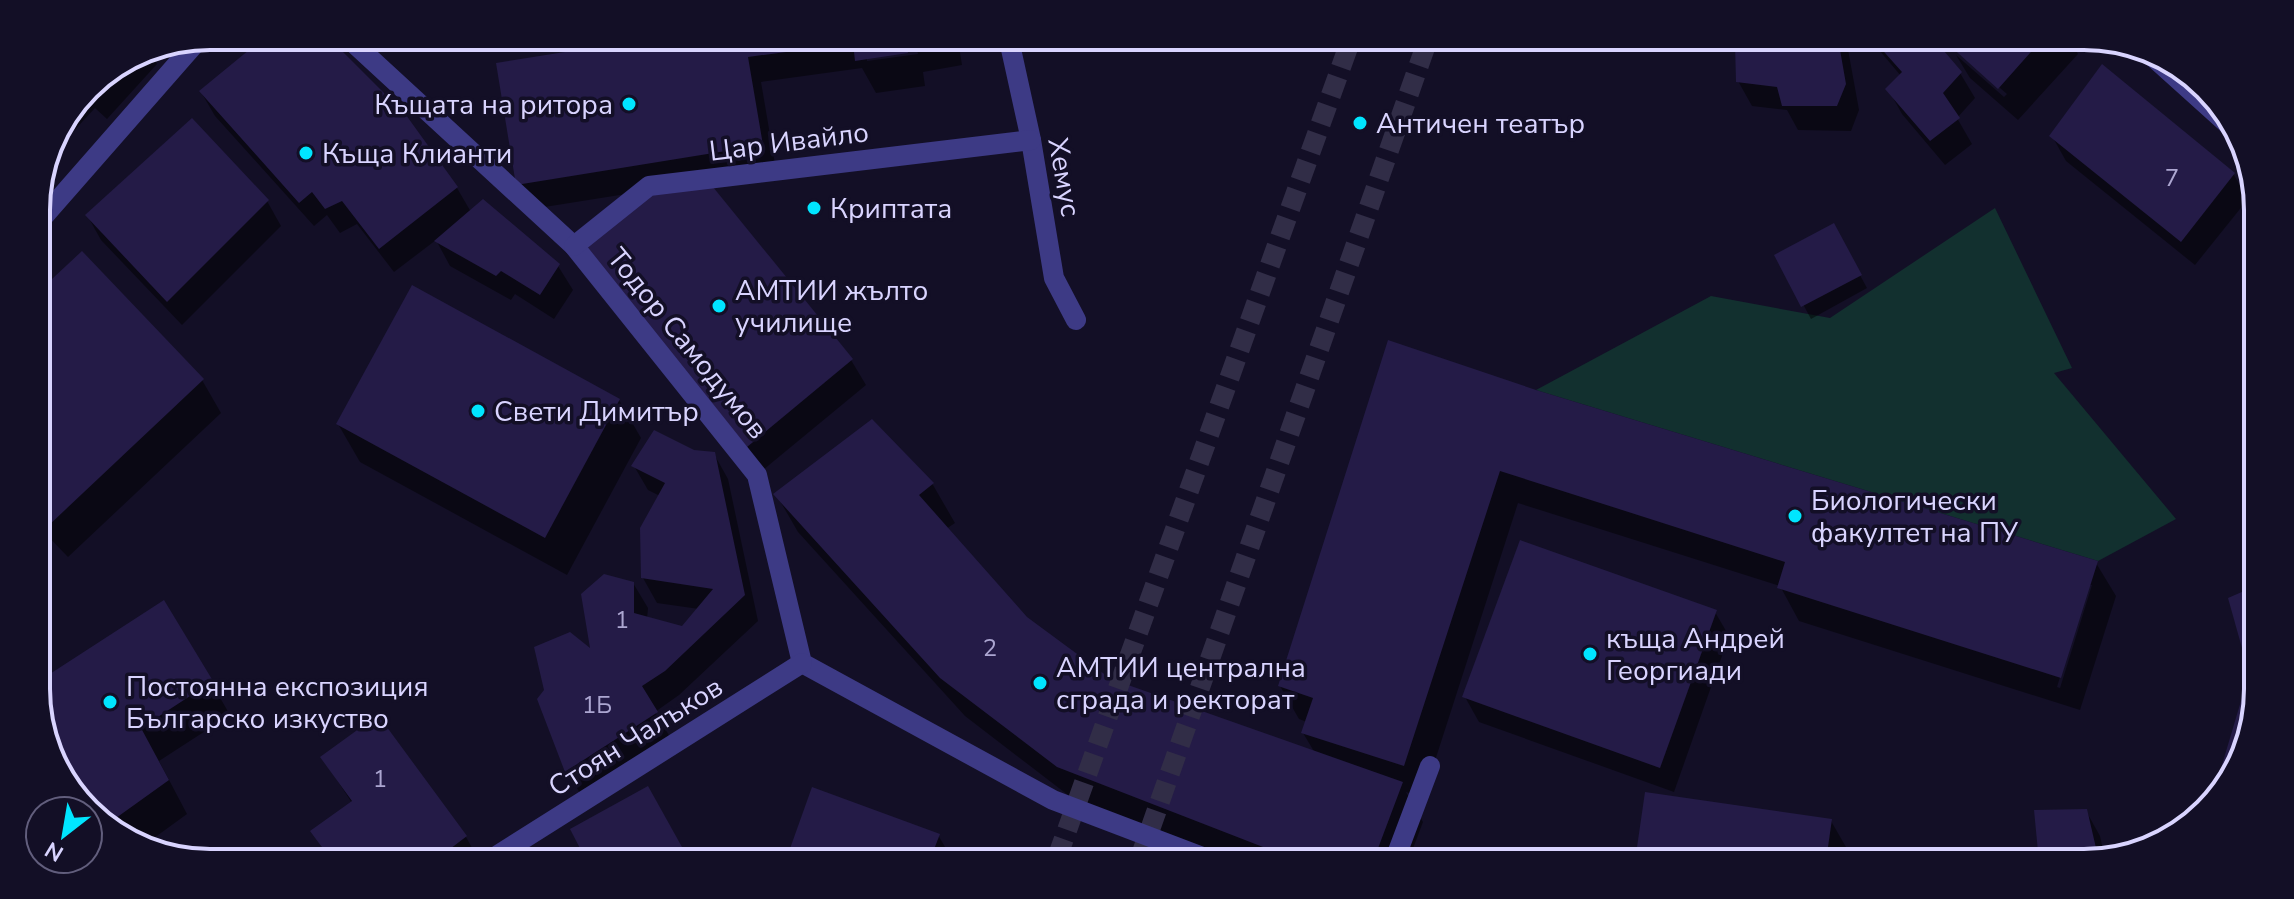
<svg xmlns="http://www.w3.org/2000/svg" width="2294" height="899" viewBox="0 0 2294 899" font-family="'Nunito Sans',sans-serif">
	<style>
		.green { fill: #12302f }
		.shadow { fill: #0007; fill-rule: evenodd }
		.building { fill: #241b47 }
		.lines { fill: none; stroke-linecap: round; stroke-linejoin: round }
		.primary-tunnel { stroke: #312d47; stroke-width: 20; stroke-dasharray: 20 10; stroke-linecap: butt }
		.pedestrian { stroke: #3d3a85; stroke-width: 20 }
		.minor { stroke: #3d3a85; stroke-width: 20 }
		.poi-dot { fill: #00e5ff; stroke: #130f26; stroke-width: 3 }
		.labels { text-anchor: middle; stroke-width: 7; stroke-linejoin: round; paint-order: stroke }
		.number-label { font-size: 24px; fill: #aca6d1 }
		.poi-label { font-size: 28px; fill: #d9d4ff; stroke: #130f26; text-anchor: start }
		.street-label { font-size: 28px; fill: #d9d4ff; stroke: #130f26 }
		.rim { fill: none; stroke: #d9d4ff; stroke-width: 4 }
	</style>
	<rect width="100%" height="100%" fill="#130f26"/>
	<polygon class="green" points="1995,208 2072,368 2054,373 2176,519 2098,561 1536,390 1711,296 1830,318"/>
	<g class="shadow">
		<polygon points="269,36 326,37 404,116 457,188 471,212 558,266 573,290 554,319 515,294 511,300 450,266 436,240 394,272 357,224 340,233 327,215 314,226 215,116 201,92"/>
		<path d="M 666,38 L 993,40 L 993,41 L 959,46 L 962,65 L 923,72 L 925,86 L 876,93 L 862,68 L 761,82 L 776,170 L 532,209 L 518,185 ZM 917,50 L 918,54 L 867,61 L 867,57 Z"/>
		<polygon points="1737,43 1847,44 1859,110 1851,131 1798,130 1787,110 1752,106 1738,81"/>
		<polygon points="1874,44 1935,44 1960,73 1975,98 1957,118 1972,144 1945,165 1902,114 1888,89 1901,76"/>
		<polygon points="1950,44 2073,45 2078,54 2018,120 1970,78 1956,55 2004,97 2007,94 1954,48 1954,51"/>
		<polygon points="154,47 151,50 157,64 107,119 95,108 70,135 59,126 95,79 144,49"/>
		<polygon points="2103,67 2234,175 2248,199 2195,265 2066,161 2052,136"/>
		<polygon points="267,201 281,226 182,325 101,240 87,215"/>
		<polygon points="1833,226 1867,288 1811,319 1777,256"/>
		<polygon points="82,254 202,380 221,413 68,557 38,526 37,296"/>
		<polygon points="599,273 851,360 866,385 763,470"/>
		<path d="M 1536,392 L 2096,563 L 2116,596 L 2080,710 L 1799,621 L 1780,586 L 1518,503 L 1423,798 L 1406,792 L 1423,822 L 1409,859 L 1220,859 L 1081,805 L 965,716 L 798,532 L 776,494 L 871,422 L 933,485 L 955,523 L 946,529 L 1026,619 L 1110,681 L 1315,753 L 1303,733 L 1307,722 L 1299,719 L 1280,686 ZM 2088,585 L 2092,585 L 2060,688 L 2057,687 Z"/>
		<polygon points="619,400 641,438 567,575 360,462 338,424"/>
		<polygon points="694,452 714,454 728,479 758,621 679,695 655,712 670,737 581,795 567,771 539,699 593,653 633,583 648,608 647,619 683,629 699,609 657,603 643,578 660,496 648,490 634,466"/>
		<polygon points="1715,612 1729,636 1674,792 1479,722 1465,697"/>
		<polygon points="2250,678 2249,745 2229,773 2224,765"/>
		<polygon points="211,682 230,715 159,761 187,814 143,846 79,803 39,723"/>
		<polygon points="377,718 466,837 476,855 326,854 313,832 352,803 322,757"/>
		<polygon points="2086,811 2100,836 2105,859 2095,863 2041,862 2036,812"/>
		<polygon points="1831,821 1850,854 1849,862 1637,861"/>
		<polygon points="938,835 951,857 790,857"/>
	</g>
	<g class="building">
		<polygon points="266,36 328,37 406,115 458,187 379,249 342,201 325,209 312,192 299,203 199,91"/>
		<polygon points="653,38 905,39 908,53 855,61 853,43 748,57 763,145 516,185 496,63"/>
		<polygon points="1735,43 1839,44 1846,84 1837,106 1782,106 1777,87 1736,82"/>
		<polygon points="1877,44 1938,44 1962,72 1943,93 1960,118 1930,141 1885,89 1902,72"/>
		<polygon points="1948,44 2028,45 2037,45 1998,89"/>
		<polygon points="119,64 92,95 87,90 95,79"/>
		<polygon points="2102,64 2235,173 2181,242 2049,136"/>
		<polygon points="192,118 269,200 167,302 85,215"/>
		<polygon points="713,187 853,359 747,447 582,247 652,193"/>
		<polygon points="483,199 560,264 540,295 501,271 496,276 434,241"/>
		<polygon points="1834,223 1862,275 1801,307 1774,255"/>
		<polygon points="82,251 204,379 48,526 38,516 37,293"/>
		<polygon points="412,285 620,399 545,538 336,424"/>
		<polygon points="1388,340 1536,390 2098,561 2061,678 1777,588 1785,562 1500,471 1404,766 1301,733 1313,698 1278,686"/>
		<polygon points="872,419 934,483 919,495 1027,617 1111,679 1403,782 1374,859 1294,859 1057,767 940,678 773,494"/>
		<polygon points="654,430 694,450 715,452 745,595 665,671 642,686 658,712 565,772 537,699 544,690 534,647 570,632 590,648 581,594 604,574 634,582 634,613 682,626 713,589 641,578 640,528 665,483 631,466"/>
		<polygon points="1520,540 1717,610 1660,768 1462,697"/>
		<polygon points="2251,588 2250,672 2249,673 2228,598"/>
		<polygon points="164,600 213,681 141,728 169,780 109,823 79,803 39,723 39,681"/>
		<polygon points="2249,674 2249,745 2233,767 2222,765"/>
		<polygon points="378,715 467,836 442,855 327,854 310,831 352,801 320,757"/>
		<polygon points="648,786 687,856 584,856 570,829"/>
		<polygon points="812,787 940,834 931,857 787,857"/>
		<polygon points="1645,792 1832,819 1826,861 1635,861"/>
		<polygon points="2087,809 2099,861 2039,862 2034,810"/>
	</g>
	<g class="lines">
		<g class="primary-tunnel">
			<polyline points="1057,858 1350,42"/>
			<polyline points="1140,858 1427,42"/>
		</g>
		<g class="pedestrian">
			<polyline points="347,37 574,246 757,475 802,663 1053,800 1208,859"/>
			<polyline points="1009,40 1031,140 1054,278 1076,320"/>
			<polyline points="37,224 200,38"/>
			<polyline points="574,246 649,186 1031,140"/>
			<polyline points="498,855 802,663"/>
			<polyline points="1395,859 1430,766"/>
		</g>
		<polyline class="minor" points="2141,46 2231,127"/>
	</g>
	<g class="poi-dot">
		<circle cx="629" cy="104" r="8"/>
		<circle cx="1360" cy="123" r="8"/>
		<circle cx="306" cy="153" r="8"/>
		<circle cx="814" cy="208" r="8"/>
		<circle cx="719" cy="306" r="8"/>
		<circle cx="478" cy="411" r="8"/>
		<circle cx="1795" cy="516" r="8"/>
		<circle cx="1590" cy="654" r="8"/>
		<circle cx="1040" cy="683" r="8"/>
		<circle cx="110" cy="702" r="8"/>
	</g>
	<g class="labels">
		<g class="number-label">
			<text x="2172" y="186">7</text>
			<text x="622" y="628">1</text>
			<text x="990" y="656">2</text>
			<text x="597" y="713">1Б</text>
			<text x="380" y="787">1</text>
		</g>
		<g class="poi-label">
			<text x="613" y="114" text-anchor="end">Къщата на ритора</text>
			<text x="1376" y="133">Античен театър</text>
			<text x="322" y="163">Къща Клианти</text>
			<text x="830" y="218">Криптата</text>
			<text x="735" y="300">АМТИИ жълто<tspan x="735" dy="32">училище</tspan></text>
			<text x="494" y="421">Свети Димитър</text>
			<text x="1811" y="510">Биологически<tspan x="1811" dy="32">факултет на ПУ</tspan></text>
			<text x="1606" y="648">къща Андрей<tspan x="1606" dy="32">Георгиади</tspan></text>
			<text x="1056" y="677">АМТИИ централна<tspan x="1056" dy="32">сграда и ректорат</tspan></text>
			<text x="126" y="696">Постоянна експозиция<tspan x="126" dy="32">Българско изкуство</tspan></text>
		</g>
		<g class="street-label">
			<text transform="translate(789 141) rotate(-7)" y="10">Цар Ивайло</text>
			<text transform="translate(1065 177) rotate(80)" y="10">Хемус</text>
			<text transform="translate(688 343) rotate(51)" y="10">Тодор Самодумов</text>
			<text transform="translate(635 736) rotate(-32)" y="10">Стоян Чалъков</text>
		</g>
	</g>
	<path d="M0 0H2294V899H0ZM210 50H2084A160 160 0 0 1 2244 210V689A160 160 0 0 1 2084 849H210A160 160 0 0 1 50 689V210A160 160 0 0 1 210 50Z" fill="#130f26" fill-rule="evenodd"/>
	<path class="rim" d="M210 50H2084A160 160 0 0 1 2244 210V689A160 160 0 0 1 2084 849H210A160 160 0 0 1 50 689V210A160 160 0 0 1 210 50Z"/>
	<g transform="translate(64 835) rotate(211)"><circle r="38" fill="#130f26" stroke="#625e7d" stroke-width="2"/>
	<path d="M0-6L14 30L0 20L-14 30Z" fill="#00e5ff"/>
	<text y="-12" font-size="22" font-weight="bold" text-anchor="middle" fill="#d9d4ff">N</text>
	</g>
</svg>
